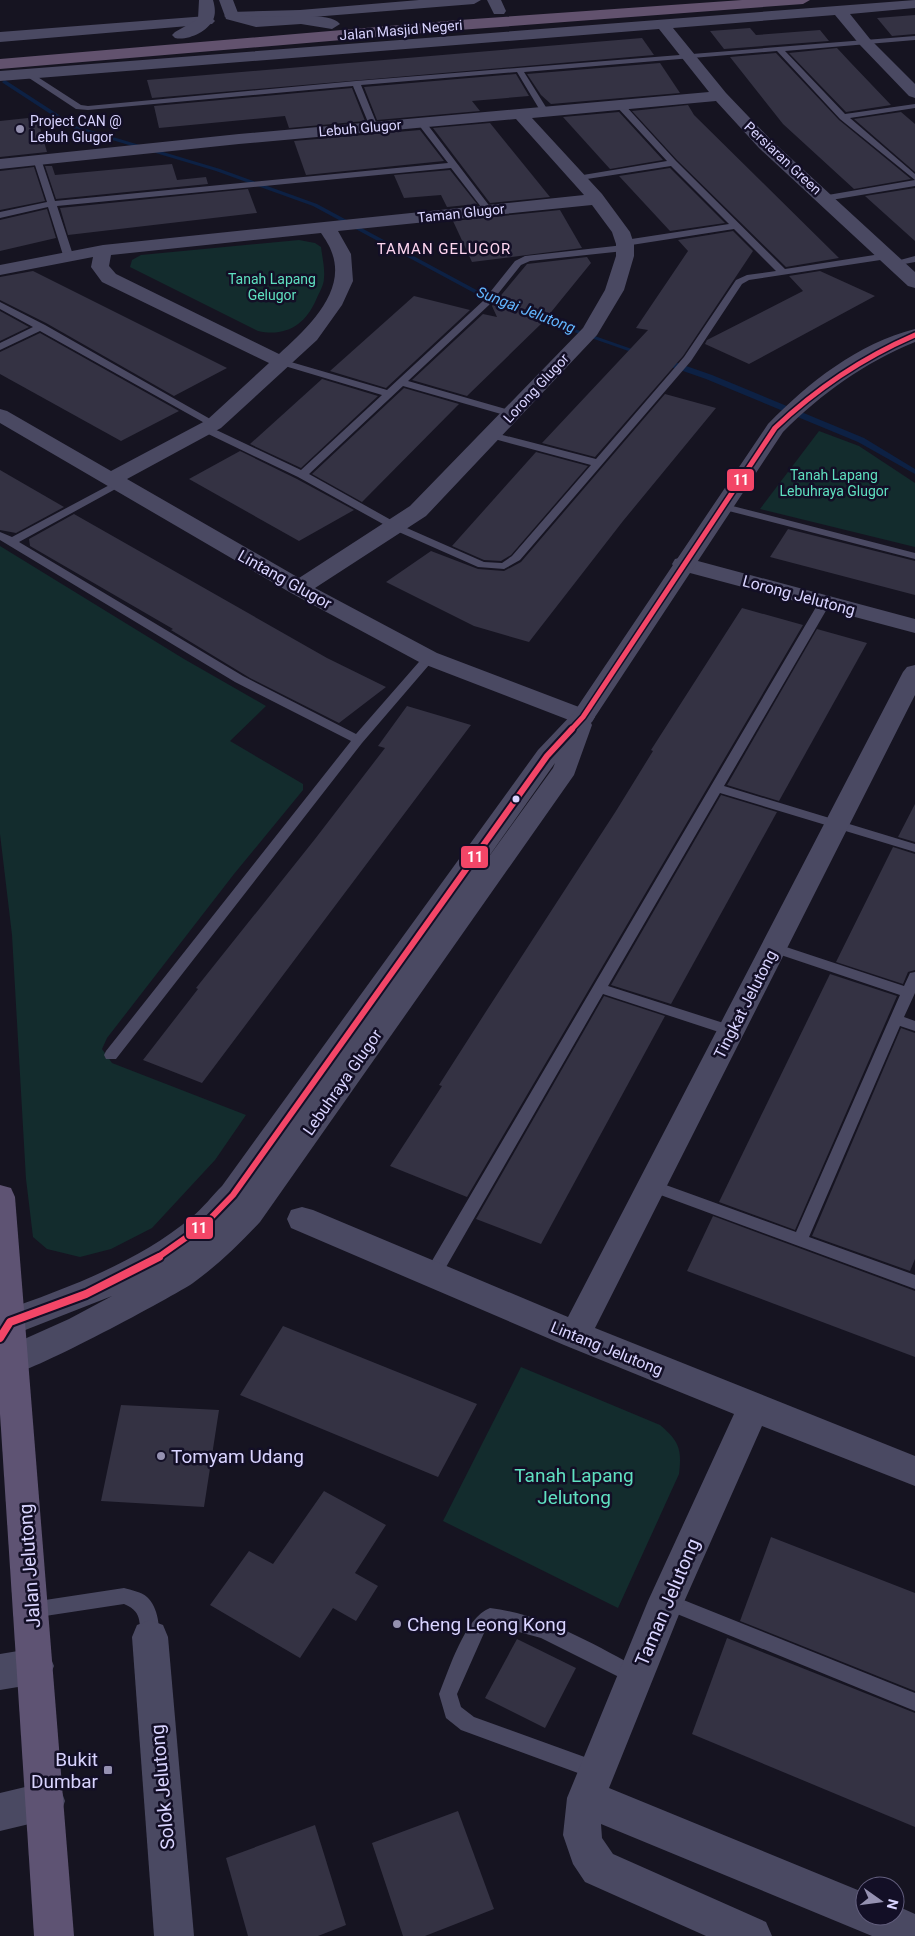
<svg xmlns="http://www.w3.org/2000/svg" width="915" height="1936" viewBox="0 0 915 1936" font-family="Roboto,sans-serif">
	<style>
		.green { fill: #132c2d }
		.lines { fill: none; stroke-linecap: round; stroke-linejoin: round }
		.stream { fill: #0d2144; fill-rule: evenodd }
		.building { fill: #343243 }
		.service { fill: #4a4962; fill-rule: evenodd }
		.minor { fill: #4a4962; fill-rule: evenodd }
		.tertiary { fill: #4a4962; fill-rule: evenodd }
		.primary { fill: #5e5373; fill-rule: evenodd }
		.trunk { fill: #62526e; fill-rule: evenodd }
		.bus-1-far2-casing { stroke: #130f26; stroke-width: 8 }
		.bus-1-far1-casing { stroke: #130f26; stroke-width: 10 }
		.bus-1-casing { stroke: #130f26; stroke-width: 12 }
		.bus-1-far2 { stroke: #f34667; stroke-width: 5 }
		.bus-1-far1 { stroke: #f34667; stroke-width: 6 }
		.bus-1 { stroke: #f34667; stroke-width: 8 }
		.poi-dot { fill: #9591b1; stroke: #130f26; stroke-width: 2 }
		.bus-dot { fill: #d9d4ff; stroke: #130f26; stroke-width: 2 }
		.labels { text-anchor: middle; stroke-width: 5; stroke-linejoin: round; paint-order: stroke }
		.far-street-label { font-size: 14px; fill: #d9d4ff; stroke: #130f26 }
		.far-poi-label { font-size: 14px; fill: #d9d4ff; stroke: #130f26; text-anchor: start }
		.far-park-label { font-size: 14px; fill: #5fe0c0; stroke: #130f26 }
		.far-neighbourhood-label { font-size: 15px; letter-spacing: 1px; fill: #ffd6f0; stroke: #130f26 }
		.far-water-label { font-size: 15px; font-style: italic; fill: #62b6ff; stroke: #130f26 }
		.street-label { font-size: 16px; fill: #d9d4ff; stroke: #130f26 }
		.near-poi-label { font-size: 19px; fill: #d9d4ff; stroke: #130f26; text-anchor: start }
		.near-park-label { font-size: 19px; fill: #5fe0c0; stroke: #130f26 }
		.near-street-label { font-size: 19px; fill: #d9d4ff; stroke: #130f26 }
		.line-badge { stroke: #130f26; stroke-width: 2 }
		.badge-label { font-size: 14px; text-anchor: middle; font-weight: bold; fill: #fff }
	</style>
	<rect width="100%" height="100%" fill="#161421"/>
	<g class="green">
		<path d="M 299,240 L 315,243 L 321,247 C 322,256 325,268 324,278 C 324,285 319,293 316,300 C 305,325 286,337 258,331 L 130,267 L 132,260 L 141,255 Z"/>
		<polygon points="819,431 859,446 915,483 915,547 760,509"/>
		<polygon points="0,546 184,659 266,706 230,741 303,784 303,790 234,874 107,1038 102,1049 112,1063 246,1115 215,1160 152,1228 111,1249 80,1257 47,1249 33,1237 26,1179 12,935 0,834"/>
		<path d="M 521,1367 L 660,1425 C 679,1441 682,1449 679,1474 L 618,1608 L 443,1521 Z"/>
	</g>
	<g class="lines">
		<g class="stream">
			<polygon points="5,80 76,126 220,169 317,204 495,300 511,306 508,308 491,302 313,206 216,171 72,128 3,83 2,82"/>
			<polygon points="531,315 535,315 646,354 640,355 531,317"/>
			<polygon points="660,359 666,359 712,375 864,438 915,469 915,474 858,442 706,379 660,363"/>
		</g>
	</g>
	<g class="building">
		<polygon points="915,15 915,34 892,36 877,18"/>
		<polygon points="750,28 756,35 820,30 829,41 724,49 710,31"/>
		<polygon points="642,38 654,55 152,98 147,80"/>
		<polygon points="837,48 850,62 891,105 846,112 789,53"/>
		<polygon points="776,53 839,120 911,179 854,189 783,124 730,57"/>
		<polygon points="660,63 680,93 551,104 541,95 527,74"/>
		<polygon points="516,74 529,96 472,101 480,111 377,120 364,87"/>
		<polygon points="352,88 365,121 289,128 285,116 159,128 154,106"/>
		<polygon points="688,105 694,115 839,258 786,267 677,160 632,111"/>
		<polygon points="619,112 663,160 610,169 563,117"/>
		<polygon points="901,112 915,124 915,172 854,119"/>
		<polygon points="28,118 30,125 39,124 47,152 0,157 0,121"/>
		<polygon points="490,123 533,176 550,197 490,203 433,128"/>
		<polygon points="420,130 444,161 306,175 294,141"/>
		<polygon points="172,164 177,180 206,177 208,184 56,199 45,166 52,166 55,175"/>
		<polygon points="34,167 45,201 0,210 0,171"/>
		<polygon points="670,168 725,223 670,231 619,176"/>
		<polygon points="450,170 477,204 447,207 441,195 404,198 394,175"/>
		<polygon points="915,188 915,241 865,196"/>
		<polygon points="248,189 257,213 68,235 60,208"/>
		<polygon points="47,209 56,238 0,251 0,220"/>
		<polygon points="560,210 582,248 472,262 453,221"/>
		<polygon points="733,231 753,251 683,356 595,457 542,443 648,330 636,328 688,251 678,240"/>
		<polygon points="587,257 591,263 543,322 467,396 412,380 483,314 497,317 492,306 527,264"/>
		<polygon points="33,271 227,368 174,396 46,323 0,300 0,277"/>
		<polygon points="820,271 875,296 749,364 705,344 707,340 803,291 789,276"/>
		<polygon points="414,296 470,310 386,388 330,371"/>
		<polygon points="0,311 29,327 0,341"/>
		<polygon points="40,333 179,411 121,441 0,374 0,352"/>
		<polygon points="322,379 378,396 301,468 250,444"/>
		<polygon points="404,388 459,404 362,502 312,474"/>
		<polygon points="665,394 716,408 623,521 529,642 474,626 386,582 431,551 478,569 504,571 521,562"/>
		<polygon points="240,451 297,479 354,510 299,541 189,479"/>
		<polygon points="536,452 588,466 511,555 501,561 484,560 452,546"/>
		<polygon points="0,470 64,507 16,533 0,530"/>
		<polygon points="74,514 327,658 386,687 339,723 250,678 171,630 173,629 30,546 29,539"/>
		<polygon points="788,529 915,561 915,595 770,557"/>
		<polygon points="742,608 803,625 467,1197 390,1166 442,1086 439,1085 487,1010 616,811 653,751 651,750"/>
		<polygon points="817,629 867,643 779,801 727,785"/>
		<polygon points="407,706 471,725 202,1083 143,1060 198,989 196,988 315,839 385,748 378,746"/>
		<polygon points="721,795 777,812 671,1004 611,985"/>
		<polygon points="915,804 915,842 898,837"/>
		<polygon points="893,847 915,854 915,970 908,972 903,984 836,962"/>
		<polygon points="830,974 897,996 795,1230 719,1202"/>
		<polygon points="604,996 665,1016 541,1244 476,1219"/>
		<polygon points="901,1028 915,1033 915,1259 910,1271 812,1236"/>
		<polygon points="713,1216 915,1291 915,1357 687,1271"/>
		<polygon points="283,1326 477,1404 438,1477 240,1395"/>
		<polygon points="121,1405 219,1410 204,1507 101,1501"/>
		<polygon points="324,1491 386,1525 355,1573 378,1586 356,1621 333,1608 300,1658 210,1605 249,1551 273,1564"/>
		<polygon points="771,1537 915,1593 915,1691 740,1621"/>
		<polygon points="727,1638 915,1713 915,1827 692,1734"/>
		<polygon points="517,1639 576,1668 545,1728 485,1698"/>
		<polygon points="458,1811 494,1909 425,1936 403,1936 372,1843"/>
		<polygon points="315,1825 346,1925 318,1936 248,1936 226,1858"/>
	</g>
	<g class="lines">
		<g class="service">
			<polygon points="915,36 915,40 785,51 845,114 915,104 915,108 850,118 915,174 915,186 825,201 821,198 822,196 915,180 840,119 777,51 524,72 549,112 545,114 541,112 517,72 361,85 378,127 374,129 370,127 353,86 88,110 76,109 23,74 30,72 81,105 88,106 356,81"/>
			<path d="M 617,103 L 623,103 L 676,161 L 785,269 L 887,253 L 892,256 L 887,259 L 749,280 L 742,284 L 691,361 L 520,560 L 504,569 L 478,567 L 392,529 L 298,477 L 202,431 L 202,427 L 210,427 L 301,470 L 382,395 L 278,364 L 278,360 L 284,360 L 387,390 L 483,301 L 515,261 L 525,256 L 624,245 L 621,243 L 625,240 L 729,224 L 671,166 L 574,181 L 574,177 L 577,176 L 667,161 L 617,107 ZM 734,229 L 776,271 L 747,275 L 736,280 L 684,357 L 596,459 L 491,432 L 487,433 L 487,437 L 591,465 L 512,556 L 502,563 L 484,562 L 400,525 L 309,474 L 403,386 L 508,416 L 516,416 L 516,412 L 408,381 L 489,305 L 521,265 L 530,261 L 624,251 L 629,248 L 625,246 Z"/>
			<polygon points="418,120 424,120 491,208 491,212 485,212 451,168 57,206 73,255 68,258 63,255 48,207 0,218 0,212 47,202 33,159 37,156 41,159 55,201 448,163 418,124"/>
			<polygon points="915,256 915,262 894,266 889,263"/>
			<polygon points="0,302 45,325 219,424 214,427 210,426 40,331 0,350 0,343 33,327 0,309"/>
			<polygon points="117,481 121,482 121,486 19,542 243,676 356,734 425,655 433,655 435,658 362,743 116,1059 106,1059 104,1055 106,1051 351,741 235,682 0,540 0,532 12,537"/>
			<polygon points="721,503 915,553 915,559 717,508 717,504"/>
			<polygon points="825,599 831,602 724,786 915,844 915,852 720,793 608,986 736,1027 738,1031 736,1035 731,1036 603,994 438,1281 432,1283 426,1281 424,1276 426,1271 819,602"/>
			<polygon points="774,943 904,986 910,973 915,972 915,993 904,1017 915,1021 915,1031 900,1026 809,1237 915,1275 915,1289 647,1190 644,1186 647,1182 652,1180 796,1232 900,995 769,951 767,948 769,945"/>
			<path d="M 124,1588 C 131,1590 142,1592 147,1597 C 158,1607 162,1630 156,1643 L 150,1646 L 144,1643 C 136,1626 146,1613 124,1604 L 32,1618 L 26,1616 L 23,1610 L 26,1604 L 32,1602 Z"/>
			<polygon points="666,1593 915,1693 915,1711 660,1607 657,1601 660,1595"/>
			<path d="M 490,1608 C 545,1615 593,1644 642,1670 L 644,1676 L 642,1682 L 635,1685 L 541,1638 L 493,1625 L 484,1633 L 457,1694 L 461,1707 L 474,1717 L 604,1764 L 607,1771 L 604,1778 L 597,1780 L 461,1730 L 446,1718 L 439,1694 C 449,1670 465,1617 490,1608 Z"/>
		</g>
		<g class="minor">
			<polygon points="419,0 481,0 474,4 300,18 231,20 224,16 231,12 300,10"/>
			<polygon points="487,0 501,0 506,11 504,14 494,14"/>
			<path d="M 915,0 L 915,8 L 850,14 L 870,39 L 915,84 L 915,98 L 909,96 L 860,45 L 835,15 L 673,28 L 726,93 L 771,140 L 915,272 L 915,288 L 908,286 L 759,148 L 716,101 L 532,118 L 602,194 L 630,232 L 634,244 L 634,256 L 624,290 L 597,335 L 426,516 L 315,588 L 437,653 L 592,712 L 595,717 L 592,722 L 583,725 L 574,722 L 421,663 L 291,593 L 0,423 L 0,409 L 7,411 L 111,471 L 207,420 L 269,363 L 102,282 L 91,267 L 93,257 L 0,275 L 0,265 L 103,245 L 584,195 L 516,119 L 239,144 L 0,169 L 0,159 L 239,134 L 709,92 L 659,29 L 0,81 L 0,71 ZM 592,205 L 612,232 L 616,244 L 616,256 L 605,290 L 583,328 L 410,506 L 299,578 L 127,479 L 221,428 L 317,340 L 342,305 L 353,281 L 351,254 L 338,231 ZM 321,233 C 325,239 330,246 332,253 C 347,293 305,330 279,354 L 116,274 L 109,266 L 111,255 Z"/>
			<polygon points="207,16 212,18 215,21 212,24 0,42 0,32"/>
			<polygon points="683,557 915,619 915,633 675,569 672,564 675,559"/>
			<polygon points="915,665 915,695 595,1328 915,1456 915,1486 762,1426 684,1602 609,1788 865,1893 865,1916 895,1916 895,1905 915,1914 915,1936 872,1936 601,1824 602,1838 613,1854 766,1922 772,1936 706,1936 585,1882 573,1864 563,1835 567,1798 648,1601 734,1414 564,1345 291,1228 287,1219 291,1210 302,1207 313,1210 568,1317 903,672 907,667"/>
			<polygon points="150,1620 163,1625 168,1637 194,1936 154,1936 132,1637 137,1625"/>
			<polygon points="36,1648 49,1654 54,1666 49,1678 36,1684 0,1690 0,1654"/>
			<polygon points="46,1782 60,1787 65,1801 60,1815 46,1820 0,1831 0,1793"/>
		</g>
		<g class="tertiary">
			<path d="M 199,0 L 213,0 C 215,7 216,14 213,20 C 207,32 187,41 175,38 L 172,35 L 175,32 L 198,19 Z"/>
			<path d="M 219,0 L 233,0 L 238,13 C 259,23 328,8 340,24 L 332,29 L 301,24 L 256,27 L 226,19 Z"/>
			<path d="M 915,329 L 915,342 C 864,363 822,393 783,432 L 591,723 L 592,725 L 574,775 L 260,1222 C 239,1244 218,1265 193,1283 C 174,1296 29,1374 13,1373 C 10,1372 6,1370 2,1369 L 0,1354 L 2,1349 L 69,1319 L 112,1296 L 10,1336 L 0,1332 L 0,1312 C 67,1288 137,1263 192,1217 C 203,1208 212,1196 222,1186 L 538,750 L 574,712 L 768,424 C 808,383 858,343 915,329 ZM 555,763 L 553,768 L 480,869 Z"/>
		</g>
		<polygon class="primary" points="0,1185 11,1188 15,1197 74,1936 34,1936 0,1414"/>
		<polygon class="trunk" points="742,0 810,0 803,4 459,30 0,69 0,59 459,20"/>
		<defs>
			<path id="bus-1-far2" d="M 571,730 L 583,717 L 775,428 C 817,388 862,358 915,335"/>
			<polyline id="bus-1-far1" points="157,1258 204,1225 233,1195 547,756 572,729"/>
			<polyline id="bus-1" points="0,1338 10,1322 86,1294 159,1257"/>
		</defs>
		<use href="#bus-1-far2" class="bus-1-far2-casing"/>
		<use href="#bus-1-far1" class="bus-1-far1-casing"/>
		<use href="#bus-1" class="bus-1-casing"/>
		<use href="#bus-1-far2" class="bus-1-far2"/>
		<use href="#bus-1-far1" class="bus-1-far1"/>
		<use href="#bus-1" class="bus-1"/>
	</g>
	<g class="poi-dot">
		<circle cx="20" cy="129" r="5"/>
		<circle cx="161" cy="1456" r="5"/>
		<circle cx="397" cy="1624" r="5"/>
		<rect x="103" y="1765" width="10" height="10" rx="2.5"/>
	</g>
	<circle class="bus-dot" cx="516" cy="799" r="4.5"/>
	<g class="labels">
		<g class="far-street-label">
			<text transform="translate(401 30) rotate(-5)" y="5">Jalan Masjid Negeri</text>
			<text transform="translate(360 128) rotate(-5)" y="5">Lebuh Glugor</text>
			<text transform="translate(783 158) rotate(43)" y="5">Persiaran Green</text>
			<text transform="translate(461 213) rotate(-6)" y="5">Taman Glugor</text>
			<text transform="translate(536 388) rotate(-47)" y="5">Lorong Glugor</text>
		</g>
		<g class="far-poi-label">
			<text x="30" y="126">Project CAN @<tspan x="30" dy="16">Lebuh Glugor</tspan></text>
		</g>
		<g class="far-park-label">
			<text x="272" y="284">Tanah Lapang<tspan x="272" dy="16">Gelugor</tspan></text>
			<text x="834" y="480">Tanah Lapang<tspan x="834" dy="16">Lebuhraya Glugor</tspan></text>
		</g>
		<g class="far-neighbourhood-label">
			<text x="444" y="254">TAMAN GELUGOR</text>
		</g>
		<g class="far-water-label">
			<text transform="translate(526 310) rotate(21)" y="5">Sungai Jelutong</text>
		</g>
		<g class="street-label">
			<text transform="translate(285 579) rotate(29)" y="6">Lintang Glugor</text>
			<text transform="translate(799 595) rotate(15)" y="6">Lorong Jelutong</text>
			<text transform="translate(745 1004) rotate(-63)" y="6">Tingkat Jelutong</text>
			<text transform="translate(342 1082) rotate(-55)" y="6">Lebuhraya Glugor</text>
			<text transform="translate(607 1348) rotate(22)" y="6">Lintang Jelutong</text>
		</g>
		<g class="near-poi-label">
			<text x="171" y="1463">Tomyam Udang</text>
			<text x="407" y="1631">Cheng Leong Kong</text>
			<text x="98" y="1766" text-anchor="end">Bukit<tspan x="98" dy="22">Dumbar</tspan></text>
		</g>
		<g class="near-park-label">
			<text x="574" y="1482">Tanah Lapang<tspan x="574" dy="22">Jelutong</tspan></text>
		</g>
		<g class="near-street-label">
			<text transform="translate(29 1566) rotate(-94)" y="7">Jalan Jelutong</text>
			<text transform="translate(667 1602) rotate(-67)" y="7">Taman Jelutong</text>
			<text transform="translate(162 1787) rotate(-95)" y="7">Solok Jelutong</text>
		</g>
	</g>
	<g class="line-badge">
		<rect x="726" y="468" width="29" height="24" rx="5" fill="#f34667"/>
		<rect x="460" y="845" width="29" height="24" rx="5" fill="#f34667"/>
		<rect x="185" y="1216" width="29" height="24" rx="5" fill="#f34667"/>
	</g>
	<g class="badge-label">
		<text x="741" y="485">11</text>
		<text x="475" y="862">11</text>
		<text x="199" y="1233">11</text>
	</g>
	<g transform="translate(880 1901) rotate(104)"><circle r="24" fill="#130f26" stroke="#625e7d"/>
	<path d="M0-4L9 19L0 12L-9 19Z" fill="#9591b1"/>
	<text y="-8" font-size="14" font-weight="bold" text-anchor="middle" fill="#d9d4ff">N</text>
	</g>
</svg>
